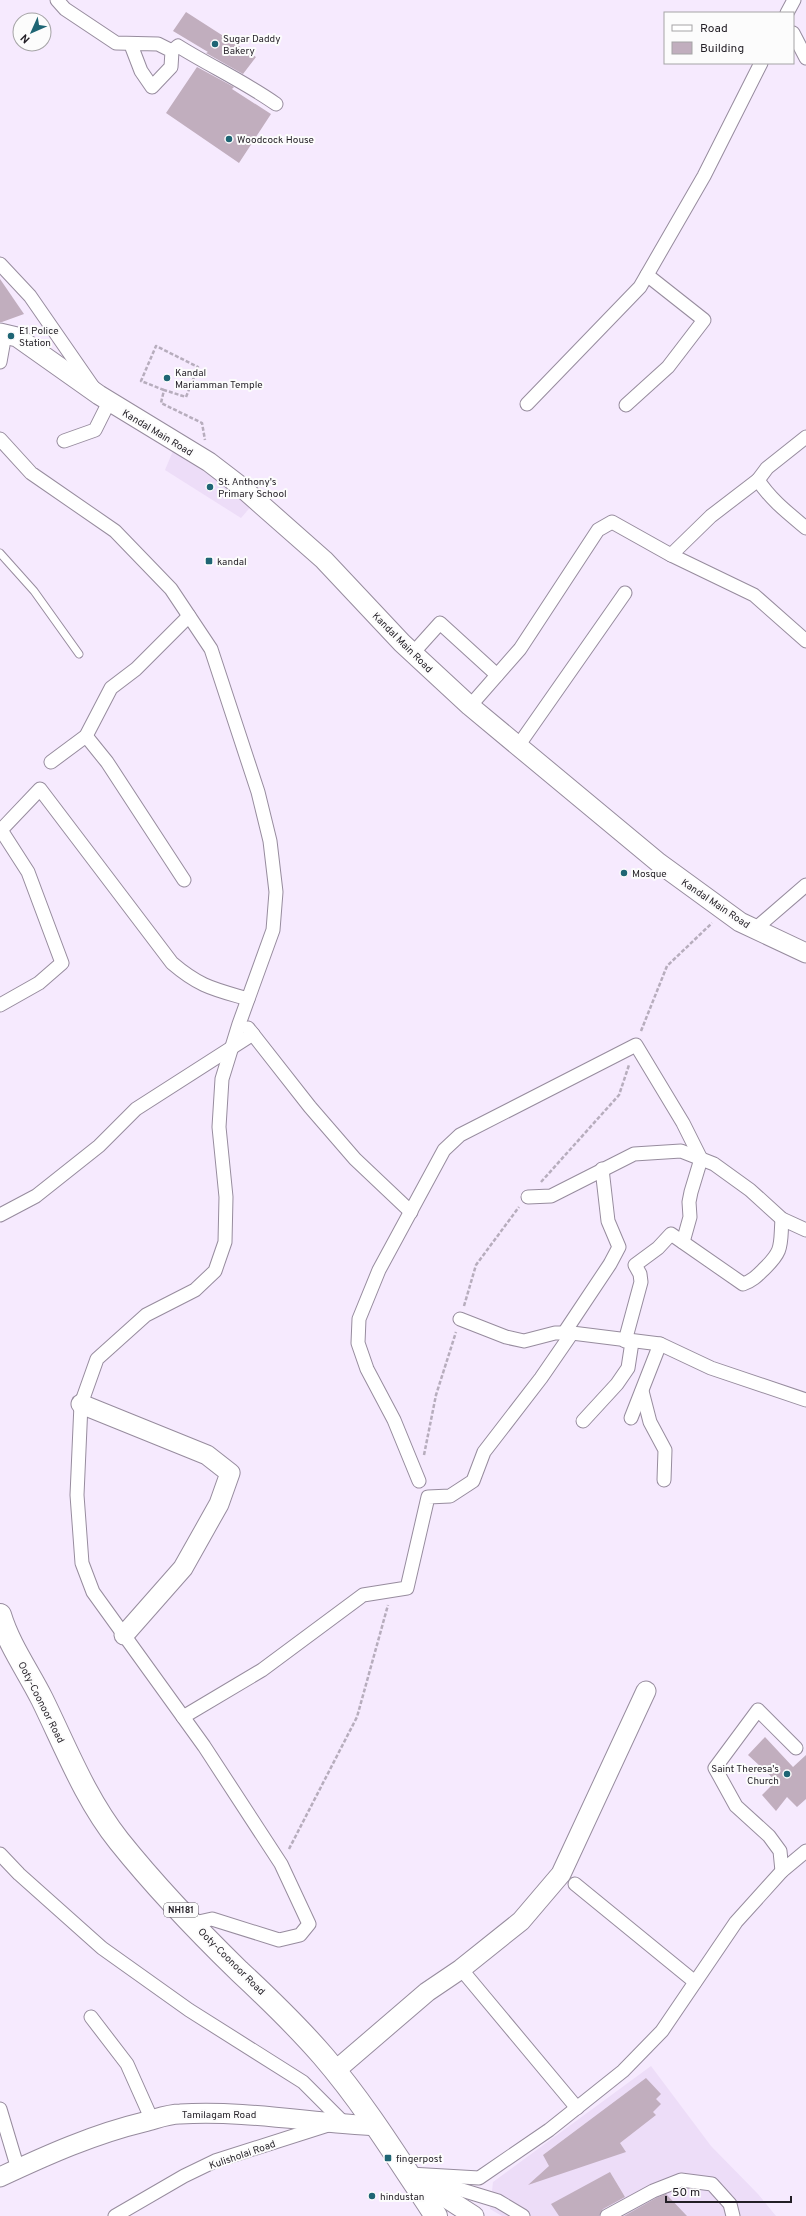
<svg xmlns="http://www.w3.org/2000/svg" width="806" height="2216" viewBox="0 0 806 2216" font-family="Overpass,sans-serif">
	<style>
		.built { fill: #edddf8 }
		.building { fill: #c1aebe }
		.lines { fill: none; stroke-linecap: round; stroke-linejoin: round }
		.lane-casing { stroke: #978c9e; stroke-width: 9 }
		.street-casing { stroke: #978c9e; stroke-width: 15 }
		.secondary-casing { stroke: #978c9e; stroke-width: 21 }
		.highway-casing { stroke: #978c9e; stroke-width: 24 }
		.path { stroke: #b7adbd; stroke-width: 2.5; stroke-dasharray: 4 2; stroke-linecap: butt }
		.lane { stroke: #fff; stroke-width: 7 }
		.street { stroke: #fff; stroke-width: 13 }
		.secondary { stroke: #fff; stroke-width: 19 }
		.highway { stroke: #fff; stroke-width: 22 }
		.poi-dot { fill: #1e6574; stroke: #fcfcfc; stroke-width: 1.5 }
		.labels { text-anchor: middle; stroke-width: 4; stroke-linejoin: round; paint-order: stroke }
		.shield { fill: #fcfcfc; stroke: #646166; stroke-width: 1 }
		.shield-label { font-size: 9px; font-weight: bold; fill: #231f26 }
		.poi-label { font-size: 10px; fill: #231f26; stroke: #fcfcfc; text-anchor: start }
		.street-label { font-size: 10px; fill: #231f26; stroke: #fcfcfc }
	</style>
	<rect width="100%" height="100%" fill="#f6eafe"/>
	<g class="built">
		<polygon points="173,451 253,504 241,518 165,470"/>
		<polygon points="651,2066 711,2146 758,2194 776,2216 502,2216 490,2209 493,2182"/>
	</g>
	<g class="building">
		<polygon points="186,12 256,57 243,74 206,53 208,52 173,31"/>
		<polygon points="197,67 234,87 232,89 271,114 239,163 166,113"/>
		<polygon points="0,279 24,314 2,322 0,322"/>
		<polygon points="765,1737 793,1767 806,1755 806,1799 797,1807 787,1797 776,1811 762,1795 776,1781 748,1755"/>
		<polygon points="646,2078 661,2094 656,2099 661,2104 653,2112 656,2115 620,2143 626,2152 528,2185 549,2166 543,2155"/>
		<polygon points="610,2172 625,2197 603,2209 599,2216 559,2216 551,2204"/>
		<polygon points="666,2194 687,2216 624,2216 656,2198"/>
	</g>
	<g class="lines">
		<defs>
			<polyline id="lane" points="0,553 34,591 79,654"/>
			<g id="street">
				<polyline points="57,0 65,9 116,43 158,44 172,51 171,67 152,87 141,71 131,45"/>
				<polyline points="787,13 794,0"/>
				<polyline points="793,33 806,58"/>
				<path d="M 172,51 L 178,46 C 210,66 245,82 276,104"/>
				<polyline points="0,264 30,296 93,387"/>
				<polyline points="0,362 5,334"/>
				<polyline points="527,404 640,287 704,176 761,63"/>
				<polyline points="626,405 668,367 704,320 647,275"/>
				<path d="M 806,437 L 767,468 L 758,480 C 770,499 788,513 806,528"/>
				<polyline points="0,439 31,473 115,531 171,589 211,649 258,792 270,841 276,892 273,930 239,1024 222,1079 219,1127 226,1197 225,1242 215,1271 195,1290 146,1315 97,1359 81,1404 77,1495 82,1563 93,1592 204,1746 281,1864 309,1924 300,1935 279,1940 212,1919 194,1923"/>
				<polyline points="64,441 95,430 109,402"/>
				<polyline points="671,555 754,595 806,641"/>
				<polyline points="413,653 440,623 497,675"/>
				<polyline points="470,706 520,649 598,530 612,522 671,555 711,516 758,480"/>
				<polyline points="86,736 107,762 184,880"/>
				<polyline points="518,746 625,593"/>
				<polyline points="51,762 86,736 111,688 136,669 189,616"/>
				<polyline points="755,929 806,885"/>
				<path d="M 0,1005 L 39,983 L 62,963 L 28,872 L 1,830 L 40,789 L 172,963 C 200,987 214,989 248,999"/>
				<polyline points="248,1028 310,1107 355,1159 411,1212"/>
				<polyline points="528,1197 551,1196 634,1154 681,1151 714,1164 750,1190 782,1219 806,1230"/>
				<polyline points="0,1215 36,1196 99,1146 136,1109 253,1034"/>
				<polyline points="460,1319 506,1337 524,1341 555,1333 572,1333 660,1344 711,1368 806,1400"/>
				<polyline points="564,1333 610,1264 619,1247 608,1221 602,1169"/>
				<path d="M 625,1341 L 641,1282 L 640,1274 L 635,1265 L 658,1248 L 671,1234 L 743,1284 C 752,1281 757,1276 763,1270 C 784,1250 780,1246 782,1219"/>
				<polyline points="642,1391 650,1422 665,1450 664,1480"/>
				<polyline points="631,1418 660,1344"/>
				<polyline points="583,1421 617,1384 628,1368 632,1342"/>
				<polyline points="419,1481 394,1420 367,1369 358,1343 359,1319 379,1270 444,1150 460,1135 636,1045 683,1123 701,1159 691,1192 689,1202 690,1217 683,1242"/>
				<polyline points="183,1717 262,1670 363,1595 407,1588 428,1497 450,1496 473,1481 484,1452 541,1378 572,1333"/>
				<polyline points="0,1854 19,1874 102,1948 189,2010 303,2082 345,2124"/>
				<polyline points="782,1871 780,1851 769,1836 736,1806 715,1768 758,1710 796,1748"/>
				<polyline points="575,1884 695,1982"/>
				<polyline points="461,1969 577,2108"/>
				<polyline points="91,2017 127,2064 152,2120"/>
				<polyline points="0,2109 18,2169"/>
				<polyline points="410,2174 479,2178 549,2130 623,2071 662,2031 736,1922 782,1871 806,1851"/>
				<polyline points="429,2180 498,2201 523,2216"/>
				<polyline points="115,2216 184,2176 215,2161 328,2125"/>
				<polyline points="607,2216 653,2191 681,2180 712,2184 730,2204 733,2216"/>
			</g>
			<g id="secondary">
				<polyline points="0,333 17,337 99,395 209,462 239,485 324,560 402,643 470,706 659,863 740,922 806,953"/>
				<polyline points="81,1404 207,1455 230,1473 219,1504 183,1568 124,1635"/>
				<polyline points="335,2071 427,1992 461,1969 521,1921 561,1874 646,1691"/>
				<polyline points="409,2174 474,2216"/>
				<path d="M 0,2177 C 47,2155 94,2134 144,2122 C 156,2119 168,2114 180,2114 C 246,2110 311,2123 377,2126"/>
			</g>
			<path id="highway" d="M 0,1615 C 9,1645 28,1671 42,1699 C 66,1748 85,1798 119,1841 C 155,1886 197,1930 239,1971 C 268,1998 297,2026 323,2056 C 366,2106 400,2162 436,2216"/>
		</defs>
		<use href="#lane" class="lane-casing"/>
		<use href="#street" class="street-casing"/>
		<use href="#secondary" class="secondary-casing"/>
		<use href="#highway" class="highway-casing"/>
		<g class="path">
			<polyline points="164,390 141,381 156,346 198,367 186,397 164,390 161,403 202,423 205,440"/>
			<polyline points="641,1031 667,966 712,923"/>
			<polyline points="541,1182 619,1095 629,1065"/>
			<polyline points="464,1306 476,1265 519,1207"/>
			<polyline points="424,1455 436,1395 456,1332"/>
			<polyline points="289,1849 357,1717 388,1605"/>
		</g>
		<use href="#lane" class="lane"/>
		<use href="#street" class="street"/>
		<use href="#secondary" class="secondary"/>
		<use href="#highway" class="highway"/>
	</g>
	<g class="poi-dot">
		<circle cx="215" cy="44" r="4"/>
		<circle cx="229" cy="139" r="4"/>
		<circle cx="11" cy="336" r="4"/>
		<circle cx="167" cy="378" r="4"/>
		<circle cx="210" cy="487" r="4"/>
		<rect x="205" y="557" width="8" height="8" rx="2"/>
		<circle cx="624" cy="873" r="4"/>
		<circle cx="787" cy="1774" r="4"/>
		<rect x="384" y="2154" width="8" height="8" rx="2"/>
		<circle cx="372" cy="2196" r="4"/>
	</g>
	<g class="labels">
		<rect class="shield" x="164" y="1903" width="34" height="14" rx="3"/>
		<g class="shield-label">
			<text x="181" y="1913">NH181</text>
		</g>
		<g class="poi-label">
			<text x="223" y="42">Sugar Daddy<tspan x="223" dy="12">Bakery</tspan></text>
			<text x="237" y="143">Woodcock House</text>
			<text x="19" y="334">E1 Police<tspan x="19" dy="12">Station</tspan></text>
			<text x="175" y="376">Kandal<tspan x="175" dy="12">Mariamman Temple</tspan></text>
			<text x="218" y="485">St. Anthony's<tspan x="218" dy="12">Primary School</tspan></text>
			<text x="217" y="565">kandal</text>
			<text x="632" y="877">Mosque</text>
			<text x="779" y="1772" text-anchor="end">Saint Theresa's<tspan x="779" dy="12">Church</tspan></text>
			<text x="396" y="2162">fingerpost</text>
			<text x="380" y="2200">hindustan</text>
		</g>
		<g class="street-label">
			<text transform="translate(158 432) rotate(31)" y="4">Kandal Main Road</text>
			<text transform="translate(403 642) rotate(45)" y="4">Kandal Main Road</text>
			<text transform="translate(716 903) rotate(34)" y="4">Kandal Main Road</text>
			<text transform="translate(42 1702) rotate(63)" y="4">Ooty-Coonoor Road</text>
			<text transform="translate(232 1961) rotate(45)" y="4">Ooty-Coonoor Road</text>
			<text x="219" y="2118">Tamilagam Road</text>
			<text transform="translate(242 2154) rotate(-19)" y="4">Kulisholai Road</text>
		</g>
	</g>
	<rect x="664" y="12" width="130" height="52" fill="#fcfcfc" stroke="#a5a4a6"/>
	<rect x="672" y="25" width="20" height="6" fill="#ffffff" stroke="#a5a4a6"/>
	<text x="700" y="32" font-size="12" fill="#231f26">Road</text>
	<rect x="672" y="42" width="20" height="12" fill="#c1aebe" stroke="#a5a4a6"/>
	<text x="700" y="52" font-size="12" fill="#231f26">Building</text>
	<g transform="translate(32 32) rotate(225)"><circle r="19" fill="#fcfcfc" stroke="#a5a4a6"/>
	<path d="M0-3L7 15L0 10L-7 15Z" fill="#1e6574"/>
	<text y="-6" font-size="11" font-weight="bold" text-anchor="middle" fill="#231f26">N</text>
	</g>
	<path d="M666 2196v6h125v-6" fill="none" stroke="#231f26" stroke-width="2"/>
	<text x="672" y="2196" font-size="12" fill="#231f26" stroke="#fcfcfc" stroke-width="3" paint-order="stroke">50 m</text>
</svg>
